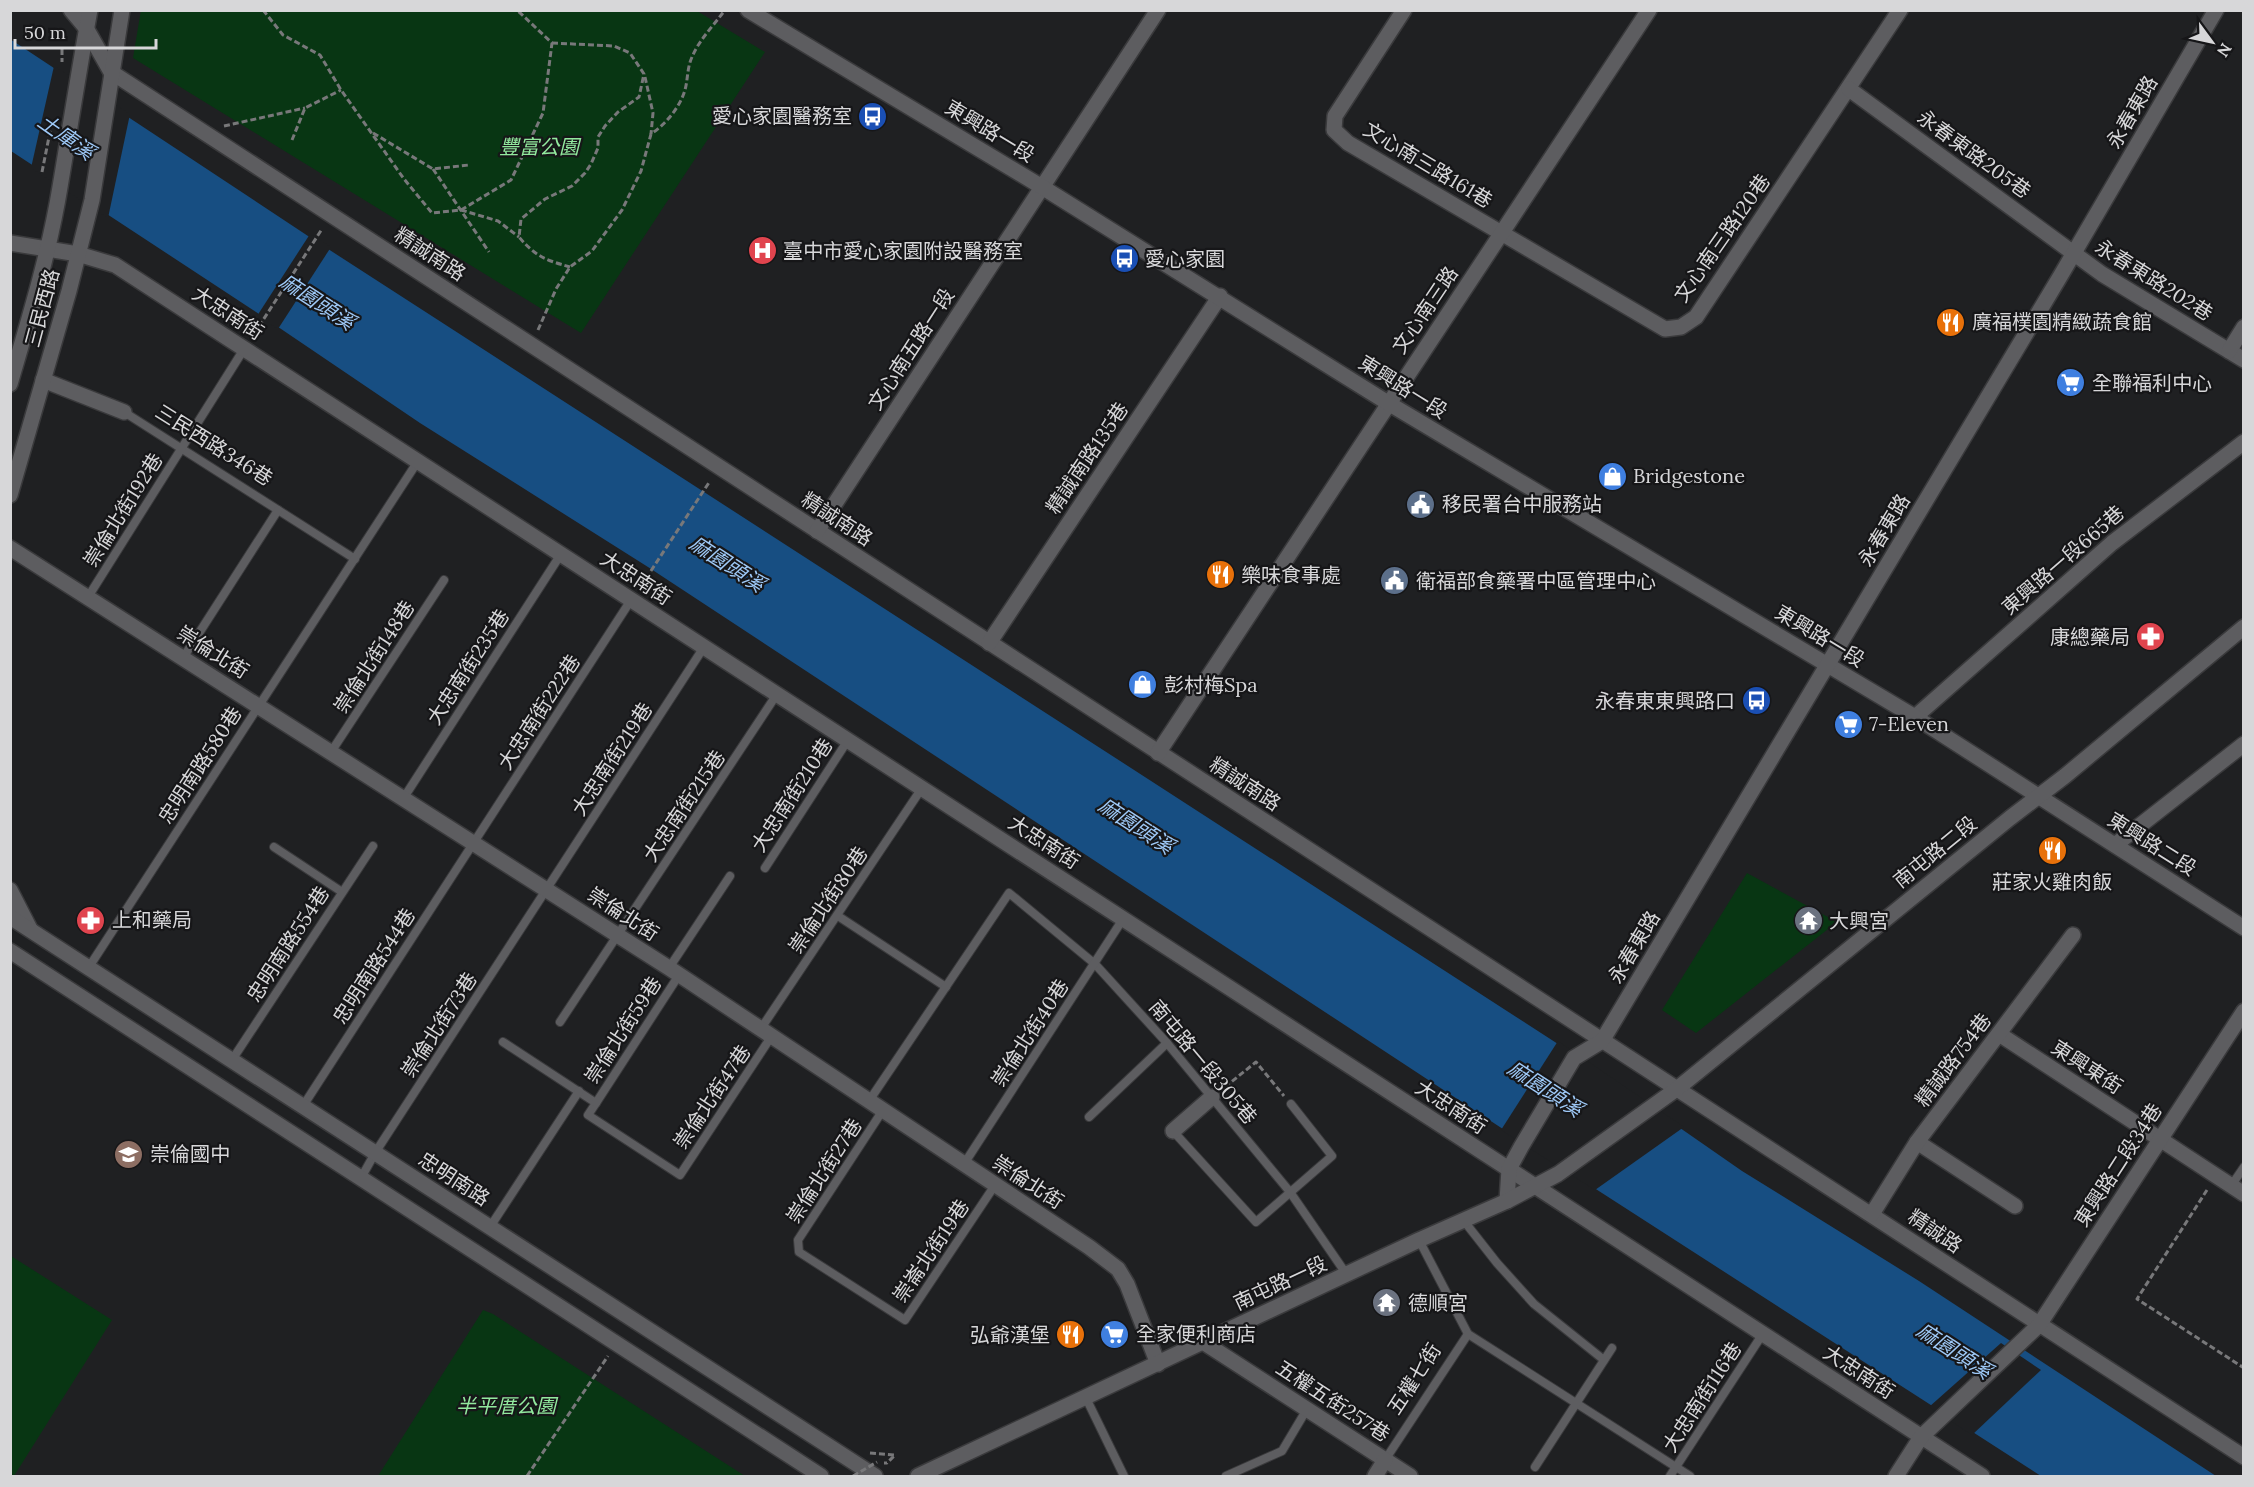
<svg xmlns="http://www.w3.org/2000/svg" width="2254" height="1487" viewBox="0 0 2254 1487" font-family="Lora,'Noto Sans TC',serif">
	<style>
		.green { fill: #083613 }
		.water { fill: #174e82 }
		.pier { fill: #1f2022 }
		.lines { fill: none; stroke-linecap: round; stroke-linejoin: round }
		.lane-casing { stroke: #3a3a3c; stroke-width: 10 }
		.street-casing { stroke: #3a3a3c; stroke-width: 18 }
		.secondary-casing { stroke: #3a3a3c; stroke-width: 18 }
		.path { stroke: #78787a; stroke-width: 3; stroke-dasharray: 6 3; stroke-linecap: butt }
		.lane { stroke: #5d5d60; stroke-width: 8 }
		.street { stroke: #5d5d60; stroke-width: 15 }
		.secondary { stroke: #5d5d60; stroke-width: 15 }
		.path-bridge { stroke: #78787a; stroke-width: 3; stroke-dasharray: 6 3; stroke-linecap: butt }
		.labels { text-anchor: middle; stroke-width: 4.5; stroke-linejoin: round; paint-order: stroke }
		.street-label { font-size: 20px; fill: #d7d7d9; stroke: #161618 }
		.poi-label { font-size: 20px; fill: #d7d7d9; stroke: #161618; text-anchor: start }
		.park-label { font-size: 20px; font-style: italic; fill: #92e99e; stroke: #161618 }
		.water-label { font-size: 21px; font-style: italic; fill: #9ec9f7; stroke: #161618 }
	</style>
	<rect width="100%" height="100%" fill="#1f2022"/>
	<g class="green">
		<polygon points="141,10 697,11 765,52 581,333 133,58"/>
		<polygon points="1747,873 1837,922 1696,1033 1662,1010"/>
		<polygon points="11,1256 112,1320 14,1476 10,1476"/>
		<polygon points="483,1310 493,1314 745,1476 378,1476"/>
	</g>
	<polygon class="water" points="10,39 308,236 1575,1055 1742,1171 1919,1281 2216,1476 2041,1476 1509,1133 648,567 420,423 256,312 11,151"/>
	<g class="pier">
		<polygon points="54,66 130,114 108,218 31,168"/>
		<polygon points="310,234 331,247 278,329 257,316"/>
		<polygon points="1558,1041 1684,1127 1595,1190 1501,1130"/>
		<polygon points="2001,1343 2041,1370 1972,1435 1929,1407"/>
	</g>
	<g class="lines">
		<defs>
			<g id="lane">
				<polyline points="124,412 355,559"/>
				<polyline points="88,597 244,349"/>
				<polyline points="183,658 278,510"/>
				<polyline points="331,752 444,580"/>
				<polyline points="403,799 561,554"/>
				<polyline points="274,847 342,892"/>
				<polyline points="765,868 848,740"/>
				<polyline points="838,916 946,987"/>
				<polyline points="89,967 418,461"/>
				<polyline points="669,968 730,876"/>
				<polyline points="560,1022 777,694"/>
				<polyline points="760,1030 922,788"/>
				<polyline points="503,1042 596,1103 588,1115 680,1175 771,1037"/>
				<polyline points="232,1060 373,846"/>
				<polyline points="869,1101 1009,893 1095,964 1167,1043 1290,1192 1347,1275"/>
				<polyline points="596,1103 679,975"/>
				<polyline points="303,1106 631,600"/>
				<polyline points="883,1110 798,1240 799,1252 905,1320 995,1185"/>
				<polyline points="1089,1117 1167,1043"/>
				<polyline points="1173,1131 1256,1222 1332,1156 1291,1104"/>
				<polyline points="964,1164 1123,919"/>
				<polyline points="361,1178 375,1153 704,647"/>
				<polyline points="2231,1186 2244,1167"/>
				<polyline points="1464,1221 1497,1263 1534,1304 1604,1360"/>
				<polyline points="490,1227 579,1091"/>
				<polyline points="1419,1240 1468,1334 1690,1476"/>
				<polyline points="1086,1398 1124,1476"/>
				<polyline points="1385,1460 1468,1334"/>
				<polyline points="1535,1467 1612,1348"/>
				<polyline points="1226,1476 1282,1451 1307,1409"/>
				<polyline points="1670,1476 1762,1335"/>
			</g>
			<g id="street">
				<polyline points="71,10 86,28 111,72 2244,1457"/>
				<polyline points="1404,10 1335,116 1334,130 1348,143 1665,329 1681,327 1696,317 1900,10"/>
				<polyline points="1849,89 2102,274 2244,360"/>
				<polyline points="10,243 78,254 115,265 1982,1476"/>
				<polyline points="2229,351 2244,327"/>
				<polyline points="43,380 124,412"/>
				<polyline points="817,531 1158,10"/>
				<polyline points="10,548 669,968 1089,1247 1118,1269 1127,1284 1158,1364"/>
				<polyline points="989,643 1220,296"/>
				<polyline points="1915,717 2112,543 2244,442"/>
				<polyline points="1158,753 1649,10"/>
				<polyline points="2115,845 2244,744"/>
				<polyline points="1999,1034 2244,1194"/>
				<polyline points="1173,1131 1212,1097"/>
				<polyline points="1917,1142 2015,1206"/>
				<polyline points="1872,1214 1917,1142 2073,935"/>
				<polyline points="1203,1342 1410,1476"/>
				<polyline points="1375,1476 1385,1460"/>
				<polyline points="1896,1476 1921,1437 2039,1325 2244,1011"/>
			</g>
			<g id="secondary">
				<polyline points="748,10 1042,187 1388,403 1915,717 2244,928"/>
				<path d="M 10,384 C 29,319 49,254 60,187 C 70,128 79,69 90,10"/>
				<polyline points="10,495 69,291 92,200 122,10"/>
				<polyline points="10,890 30,929"/>
				<polyline points="10,917 875,1476"/>
				<polyline points="10,951 821,1476"/>
				<polyline points="1507,1201 1509,1169 1521,1147 1574,1058 1602,1041 2061,275 2216,10"/>
				<polyline points="918,1476 1419,1240 1507,1201 1558,1174 1678,1088 2010,818 2065,776 2244,627"/>
			</g>
		</defs>
		<use href="#lane" class="lane-casing"/>
		<use href="#street" class="street-casing"/>
		<use href="#secondary" class="secondary-casing"/>
		<g class="path">
			<polyline points="263,10 283,35 320,55 341,90 404,179 432,213 461,210 498,221 519,237"/>
			<path d="M 552,43 L 614,46 L 630,53 L 644,74 L 639,97 L 618,112 L 605,126 L 598,137 L 598,148 L 591,164 L 585,173 L 572,186 L 545,199 L 521,219 L 519,237 C 536,257 546,260 570,267"/>
			<polyline points="62,49 62,62"/>
			<polyline points="645,77 653,113 651,134"/>
			<polyline points="224,126 305,108"/>
			<polyline points="373,133 433,169 469,165"/>
			<polyline points="292,140 305,108 341,90"/>
			<polyline points="433,169 489,252"/>
			<polyline points="42,172 52,122"/>
			<polyline points="461,210 511,180 543,113 552,43 517,10"/>
			<path d="M 538,330 L 556,289 L 570,267 L 592,251 L 622,210 L 641,171 L 651,134 C 666,124 680,107 685,90 C 688,79 687,68 692,57 C 699,40 714,25 725,10"/>
			<polyline points="254,334 322,229"/>
			<polyline points="641,586 710,481"/>
			<polyline points="1225,1087 1256,1062 1284,1096"/>
			<polyline points="2207,1190 2137,1299 2244,1368"/>
			<polyline points="870,1453 895,1455 887,1463 884,1463"/>
			<polyline points="527,1476 608,1356"/>
		</g>
		<use href="#lane" class="lane"/>
		<use href="#street" class="street"/>
		<use href="#secondary" class="secondary"/>
		<polyline class="path-bridge" points="853,1476 877,1462"/>
	</g>
	<defs>
		<symbol id="bus-disc" viewBox="-11 -11 22 22"><circle r="9.5" fill="#1a4fb4" stroke="#161618"/><path d="M-5-6H5V4H4V6H2V4H-2V6H-4V4H-5ZM-3.5-4V0h7V-4ZM-3.5 1.2v1.5H-2V1.2ZM2 1.2v1.5H3.5V1.2Z" fill="#fff"/></symbol>
		<symbol id="hospital-disc" viewBox="-11 -11 22 22"><circle r="9.5" fill="#e0444e" stroke="#161618"/><path d="M-5-5h3v3.5h4V-5h3V5h-3V1.5h-4V5h-3Z" fill="#fff"/></symbol>
		<symbol id="restaurant-disc" viewBox="-11 -11 22 22"><circle r="9.5" fill="#e8710a" stroke="#161618"/><path d="M-5-6h1v4h1v-4h1v4h1v-4h1v5L-1.5 .5V6h-2V.5L-5-1ZM5-6V6H3V1.5H1.5Q1.5-4 5-6Z" fill="#fff"/></symbol>
		<symbol id="supermarket-disc" viewBox="-11 -11 22 22"><circle r="9.5" fill="#3f7fe0" stroke="#161618"/><path d="M-6-5.5h2.5l.6 2H6L4.5 2H-2.5L-4.4-4H-6ZM-1.5 3.2a1.3 1.3 0 1 0 .1 0ZM3 3.2a1.3 1.3 0 1 0 .1 0Z" fill="#fff"/></symbol>
		<symbol id="shop-disc" viewBox="-11 -11 22 22"><circle r="9.5" fill="#3f7fe0" stroke="#161618"/><path d="M-5-2.5h2.3a2.7 3.5 0 0 1 5.4 0H5L5.5 6h-11ZM-1.5-2.5h3a1.5 2.3 0 0 0-3 0Z" fill="#fff"/></symbol>
		<symbol id="civic-disc" viewBox="-11 -11 22 22"><circle r="9.5" fill="#5c6f8a" stroke="#161618"/><path d="M-.6-6.5H3V-4.5H.6V-3L4-1V1h2V6H-6V1h2V-1L-.6-3ZM-1.2 2.5V6h2.4V2.5Z" fill="#fff"/></symbol>
		<symbol id="pharmacy-disc" viewBox="-11 -11 22 22"><circle r="9.5" fill="#e0444e" stroke="#161618"/><path d="M-2-6h4v4h4v4h-4v4h-4v-4h-4v-4h4Z" fill="#fff"/></symbol>
		<symbol id="temple-disc" viewBox="-11 -11 22 22"><circle r="9.5" fill="#6b7280" stroke="#161618"/><path d="M0-6L5-2H3V0L6.5 2.5H4V6H1.5V3h-3V6H-4V2.5H-6.5L-3 0V-2H-5Z" fill="#fff"/></symbol>
		<symbol id="school-disc" viewBox="-11 -11 22 22"><circle r="9.5" fill="#8d6e63" stroke="#161618"/><path d="M0-5L7-2L0 1L-7-2ZM-4 1L0 2.5L4 1V4Q0 6-4 4Z" fill="#fff"/></symbol>
	</defs>
	<g fill-rule="evenodd">
		<use href="#bus-disc" x="856" y="100" width="33" height="33"/>
		<use href="#hospital-disc" x="746" y="234" width="33" height="33"/>
		<use href="#bus-disc" x="1108" y="242" width="33" height="33"/>
		<use href="#restaurant-disc" x="1934" y="306" width="33" height="33"/>
		<use href="#supermarket-disc" x="2054" y="366" width="33" height="33"/>
		<use href="#shop-disc" x="1596" y="460" width="33" height="33"/>
		<use href="#civic-disc" x="1404" y="488" width="33" height="33"/>
		<use href="#restaurant-disc" x="1204" y="558" width="33" height="33"/>
		<use href="#civic-disc" x="1378" y="564" width="33" height="33"/>
		<use href="#pharmacy-disc" x="2134" y="620" width="33" height="33"/>
		<use href="#shop-disc" x="1126" y="668" width="33" height="33"/>
		<use href="#bus-disc" x="1740" y="684" width="33" height="33"/>
		<use href="#supermarket-disc" x="1832" y="708" width="33" height="33"/>
		<use href="#restaurant-disc" x="2036" y="834" width="33" height="33"/>
		<use href="#pharmacy-disc" x="74" y="904" width="33" height="33"/>
		<use href="#temple-disc" x="1792" y="904" width="33" height="33"/>
		<use href="#school-disc" x="112" y="1138" width="33" height="33"/>
		<use href="#temple-disc" x="1370" y="1286" width="33" height="33"/>
		<use href="#supermarket-disc" x="1098" y="1318" width="33" height="33"/>
		<use href="#restaurant-disc" x="1054" y="1318" width="33" height="33"/>
	</g>
	<g class="labels">
		<g class="street-label">
			<text transform="translate(2132 112) rotate(-60)" y="7">永春東路</text>
			<text transform="translate(990 131) rotate(31)" y="7">東興路一段</text>
			<text transform="translate(1974 154) rotate(36)" y="7">永春東路205巷</text>
			<text transform="translate(1428 165) rotate(31)" y="7">文心南三路161巷</text>
			<text transform="translate(1722 238) rotate(-55)" y="7">文心南三路120巷</text>
			<text transform="translate(430 254) rotate(33)" y="7">精誠南路</text>
			<text transform="translate(2154 280) rotate(32)" y="7">永春東路202巷</text>
			<text transform="translate(42 308) rotate(-75)" y="7">三民西路</text>
			<text transform="translate(1425 310) rotate(-56)" y="7">文心南三路</text>
			<text transform="translate(228 313) rotate(33)" y="7">大忠南街</text>
			<text transform="translate(911 349) rotate(-57)" y="7">文心南五路一段</text>
			<text transform="translate(1403 387) rotate(32)" y="7">東興路一段</text>
			<text transform="translate(214 445) rotate(32)" y="7">三民西路346巷</text>
			<text transform="translate(1087 458) rotate(-56)" y="7">精誠南路135巷</text>
			<text transform="translate(123 510) rotate(-58)" y="7">崇倫北街192巷</text>
			<text transform="translate(837 519) rotate(33)" y="7">精誠南路</text>
			<text transform="translate(1884 530) rotate(-59)" y="7">永春東路</text>
			<text transform="translate(2063 560) rotate(-41)" y="7">東興路一段665巷</text>
			<text transform="translate(636 578) rotate(33)" y="7">大忠南街</text>
			<text transform="translate(1820 636) rotate(31)" y="7">東興路一段</text>
			<text transform="translate(213 652) rotate(32)" y="7">崇倫北街</text>
			<text transform="translate(374 657) rotate(-57)" y="7">崇倫北街148巷</text>
			<text transform="translate(468 667) rotate(-57)" y="7">大忠南街235巷</text>
			<text transform="translate(539 712) rotate(-57)" y="7">大忠南街222巷</text>
			<text transform="translate(612 759) rotate(-57)" y="7">大忠南街219巷</text>
			<text transform="translate(200 765) rotate(-57)" y="7">忠明南路580巷</text>
			<text transform="translate(1245 784) rotate(33)" y="7">精誠南路</text>
			<text transform="translate(792 795) rotate(-57)" y="7">大忠南街210巷</text>
			<text transform="translate(684 806) rotate(-56)" y="7">大忠南街215巷</text>
			<text transform="translate(1044 842) rotate(33)" y="7">大忠南街</text>
			<text transform="translate(2152 844) rotate(32)" y="7">東興路二段</text>
			<text transform="translate(1935 852) rotate(-39)" y="7">南屯路二段</text>
			<text transform="translate(828 900) rotate(-56)" y="7">崇倫北街80巷</text>
			<text transform="translate(623 914) rotate(33)" y="7">崇倫北街</text>
			<text transform="translate(288 944) rotate(-57)" y="7">忠明南路554巷</text>
			<text transform="translate(1634 947) rotate(-59)" y="7">永春東路</text>
			<text transform="translate(374 966) rotate(-57)" y="7">忠明南路544巷</text>
			<text transform="translate(439 1025) rotate(-57)" y="7">崇倫北街73巷</text>
			<text transform="translate(623 1030) rotate(-57)" y="7">崇倫北街59巷</text>
			<text transform="translate(1030 1033) rotate(-57)" y="7">崇倫北街40巷</text>
			<text transform="translate(1953 1060) rotate(-53)" y="7">精誠路754巷</text>
			<text transform="translate(1203 1062) rotate(50)" y="7">南屯路一段305巷</text>
			<text transform="translate(2087 1067) rotate(33)" y="7">東興東街</text>
			<text transform="translate(712 1097) rotate(-56)" y="7">崇倫北街47巷</text>
			<text transform="translate(1451 1107) rotate(33)" y="7">大忠南街</text>
			<text transform="translate(2118 1165) rotate(-57)" y="7">東興路二段34巷</text>
			<text transform="translate(824 1171) rotate(-57)" y="7">崇倫北街27巷</text>
			<text transform="translate(454 1179) rotate(33)" y="7">忠明南路</text>
			<text transform="translate(1028 1182) rotate(33)" y="7">崇倫北街</text>
			<text transform="translate(1935 1231) rotate(34)" y="7">精誠路</text>
			<text transform="translate(931 1251) rotate(-56)" y="7">崇崙北街19巷</text>
			<text transform="translate(1280 1283) rotate(-25)" y="7">南屯路一段</text>
			<text transform="translate(1859 1372) rotate(33)" y="7">大忠南街</text>
			<text transform="translate(1414 1379) rotate(-57)" y="7">五權七街</text>
			<text transform="translate(1702 1397) rotate(-57)" y="7">大忠南街116巷</text>
			<text transform="translate(1333 1401) rotate(33)" y="7">五權五街257巷</text>
		</g>
		<g class="poi-label">
			<text x="852" y="123" text-anchor="end">愛心家園醫務室</text>
			<text x="783" y="258">臺中市愛心家園附設醫務室</text>
			<text x="1145" y="266">愛心家園</text>
			<text x="1972" y="329">廣福樸園精緻蔬食館</text>
			<text x="2092" y="390">全聯福利中心</text>
			<text x="1633" y="483">Bridgestone</text>
			<text x="1442" y="511">移民署台中服務站</text>
			<text x="1241" y="582">樂味食事處</text>
			<text x="1416" y="588">衛福部食藥署中區管理中心</text>
			<text x="2130" y="644" text-anchor="end">康總藥局</text>
			<text x="1164" y="692">彭村梅Spa</text>
			<text x="1735" y="708" text-anchor="end">永春東東興路口</text>
			<text x="1869" y="731">7-Eleven</text>
			<text x="2052" y="889" text-anchor="middle">莊家火雞肉飯</text>
			<text x="112" y="927">上和藥局</text>
			<text x="1829" y="928">大興宮</text>
			<text x="150" y="1161">崇倫國中</text>
			<text x="1408" y="1310">德順宮</text>
			<text x="1136" y="1341">全家便利商店</text>
			<text x="1050" y="1342" text-anchor="end">弘爺漢堡</text>
		</g>
		<g class="park-label">
			<text x="539" y="154">豐富公園</text>
			<text x="506" y="1413">半平厝公園</text>
		</g>
		<g class="water-label">
			<text transform="translate(66 137) rotate(35)" y="7">土庫溪</text>
			<text transform="translate(317 302) rotate(33)" y="7">麻園頭溪</text>
			<text transform="translate(727 564) rotate(33)" y="7">麻園頭溪</text>
			<text transform="translate(1136 826) rotate(33)" y="7">麻園頭溪</text>
			<text transform="translate(1545 1089) rotate(33)" y="7">麻園頭溪</text>
			<text transform="translate(1954 1351) rotate(33)" y="7">麻園頭溪</text>
		</g>
	</g>
	<rect width="2254" height="1487" fill="none" stroke="#d7d7d9" stroke-width="24"/>
	<g transform="translate(2212 42) rotate(123)" stroke="#161618" stroke-width="4.5" paint-order="stroke">
	<path d="M0-4.5L10 22L0 15L-10 22Z" fill="#d7d7d9"/>
	<text y="-9" font-size="16" font-weight="bold" text-anchor="middle" fill="#d7d7d9">N</text>
	</g>
	<path d="M15 39v9h141v-9" fill="none" stroke="#d7d7d9" stroke-width="3"/>
	<text x="24" y="39" font-size="18" fill="#d7d7d9" stroke="#161618" stroke-width="4.5" paint-order="stroke">50 m</text>
</svg>
